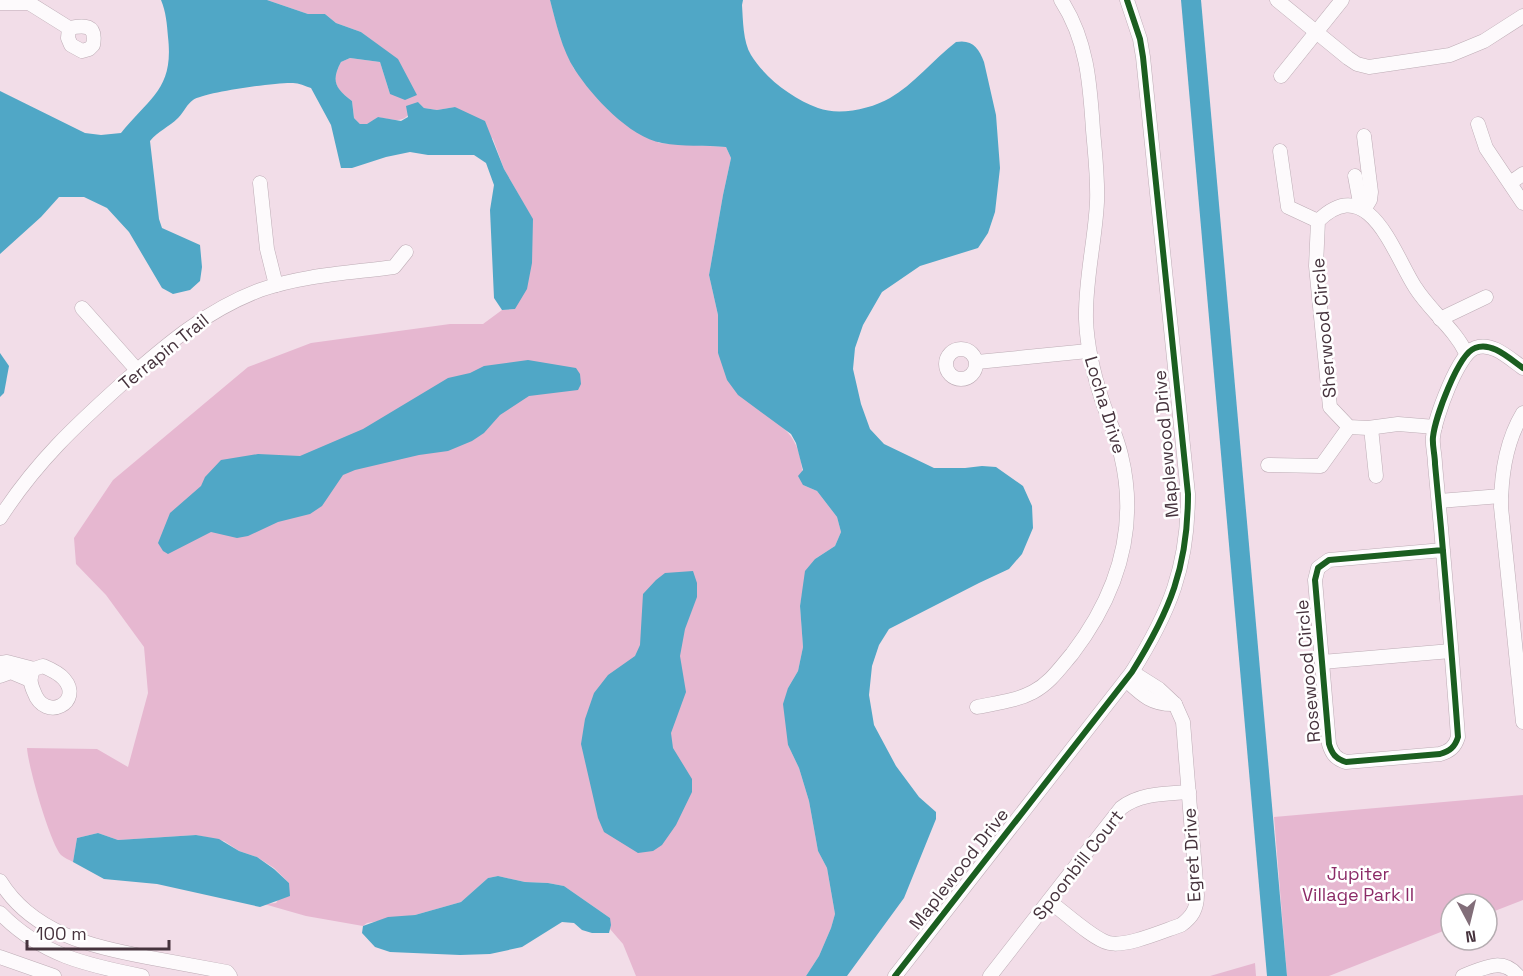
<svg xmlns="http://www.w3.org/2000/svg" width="1523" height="976" viewBox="0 0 1523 976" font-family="'Space Grotesk',sans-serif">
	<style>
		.green { fill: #e6b7d0 }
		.water { fill: #50a7c6 }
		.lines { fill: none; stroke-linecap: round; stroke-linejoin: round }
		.minor-casing { stroke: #bdacb5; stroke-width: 15 }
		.minor { stroke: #fdfafc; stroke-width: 14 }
		.cycleway-casing { stroke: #fff; stroke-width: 10 }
		.cycleway { stroke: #1b5e20; stroke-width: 6 }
		.labels { text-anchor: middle; stroke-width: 5; stroke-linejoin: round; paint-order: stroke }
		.street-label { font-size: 18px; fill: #46333d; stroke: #fff }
		.park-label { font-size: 18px; fill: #8b2b67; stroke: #fff }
	</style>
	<rect width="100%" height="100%" fill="#f2dde8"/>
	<g class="green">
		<path d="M 267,0 L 550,0 L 560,37 L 574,69 L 659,143 L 726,147 L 731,158 L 723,195 L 709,275 L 718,315 L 718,353 L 781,426 C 799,440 803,463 803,485 L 817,491 L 837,517 L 841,532 L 835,546 L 815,559 L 802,594 L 800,606 L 803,647 L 798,671 L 788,688 L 788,745 L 799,768 L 809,801 L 818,851 L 827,868 L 835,914 L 831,928 L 819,956 L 806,976 L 636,976 L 623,944 L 610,929 L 610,918 L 564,886 L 548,883 L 525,882 L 498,876 L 488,878 L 461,902 L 415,915 L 367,923 L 363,926 L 306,916 L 264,904 L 276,903 L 289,883 L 274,868 L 257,857 L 239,851 L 224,841 L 196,835 L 118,840 L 98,833 L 77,838 L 73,862 C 70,860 64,858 61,855 C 50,843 28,766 27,748 L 97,749 L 128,767 L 148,693 L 144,647 L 106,595 L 76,564 L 74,538 L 113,480 L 248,367 L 311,343 L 450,324 L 483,324 L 502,310 L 515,309 L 533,220 L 504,169 L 493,139 L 455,107 L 437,110 L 424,108 L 418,102 C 404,123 403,122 378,117 L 367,125 L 360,124 L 354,118 L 352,101 C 335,88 331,82 341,62 L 350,58 L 380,62 L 390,94 L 398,60 L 361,32 L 336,23 L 325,14 L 308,14 Z"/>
		<polygon points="1523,795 1523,900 1487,914 1487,904 1451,904 1451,928 1329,976 1287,976 1274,817"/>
		<polygon points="1255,963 1256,976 1210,976"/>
	</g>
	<g class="water">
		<path d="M 161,0 L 267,0 L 308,14 L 325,14 L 336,23 L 361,32 L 398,59 L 417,95 L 405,100 L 390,94 L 380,62 L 350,58 L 341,62 C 331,81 335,88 352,101 L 354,118 L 360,124 L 367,124 L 378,117 L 401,121 L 408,117 L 406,106 L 418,102 L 424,108 L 437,110 L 455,107 L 485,121 L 504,169 L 533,219 L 532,263 L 527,289 L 515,309 L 502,310 L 494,298 L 490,210 L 494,185 L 486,163 L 474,155 L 428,155 L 410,152 L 386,157 L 352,168 L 341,168 L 331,125 L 311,88 C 305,86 299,83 293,83 C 277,82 205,92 193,100 C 187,104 184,112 178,118 C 169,127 158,131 150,141 L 159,219 L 162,228 L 200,245 L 202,267 L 200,281 L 190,290 L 173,294 L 162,288 L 129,232 L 107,208 L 84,197 L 59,197 L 41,217 L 0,254 L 0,91 L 85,133 L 101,135 L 121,133 C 150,97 174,89 168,37 C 167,24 166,12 161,0 Z"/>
		<path d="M 550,0 L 743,0 L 742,5 C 743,20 743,42 751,55 C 765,78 793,99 818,108 C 839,116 871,109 890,98 C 913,85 934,59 956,42 C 972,39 979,48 984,62 L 996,115 L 1000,168 L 995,212 L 988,233 L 978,248 L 920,266 L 882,292 L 863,325 L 855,348 L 853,369 L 861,404 L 870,429 L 884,444 L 934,468 L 965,468 L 982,466 L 996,467 L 1023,486 L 1032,506 L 1033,528 L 1022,554 L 1009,569 L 979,583 L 889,629 L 879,645 L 872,666 L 869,695 L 874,725 L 896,766 L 919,797 L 936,812 L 936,819 L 904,898 L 847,976 L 806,976 L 819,956 L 831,928 L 835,914 L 827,868 L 818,851 L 809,801 L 799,768 L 788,745 L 783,704 L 788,688 L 798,671 L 803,647 L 800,606 L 805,571 L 815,559 L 835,546 L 841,532 L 837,517 L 817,491 L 803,485 L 798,476 L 803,470 L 796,443 L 791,434 L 738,395 L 727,380 L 718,353 L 718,315 L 709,275 L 723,195 L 731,158 L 726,147 C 705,145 683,147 662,143 C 629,137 592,96 575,70 C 562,50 556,23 550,0 Z"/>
		<polygon points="1181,0 1201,0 1287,976 1267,976"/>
		<polygon points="0,353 9,366 4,393 0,397"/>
		<polygon points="528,360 576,368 580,374 581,384 578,390 529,396 500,415 484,433 472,441 448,451 419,455 355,470 343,475 322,506 310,514 278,522 248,536 237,538 211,532 168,554 163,551 158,543 170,513 201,486 205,477 221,460 258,454 300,456 363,429 448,378 470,373 484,366"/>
		<polygon points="693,571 697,583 697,597 685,629 680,656 686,692 671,733 673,748 692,779 692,792 676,825 662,845 653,851 638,853 604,832 598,818 581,744 585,719 594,693 608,675 635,656 640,645 643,594 656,580 665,573"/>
		<polygon points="98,833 118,840 196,835 219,839 239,851 257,857 274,869 289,883 290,896 260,907 157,884 104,879 73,862 77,838"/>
		<polygon points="498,876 525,882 548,883 564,886 610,918 611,925 609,933 592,933 582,930 574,923 562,922 522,947 490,954 460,955 390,952 375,947 362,933 363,926 388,917 415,915 461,902 488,878"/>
	</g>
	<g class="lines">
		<defs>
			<g id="minor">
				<polyline points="1277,0 1348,58 1357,64 1369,67 1450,55 1484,41 1523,16"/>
				<path d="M 0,3 L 29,3 L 69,28 C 84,25 97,24 93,45 L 89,49 L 82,51 L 71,45 L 68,38 L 69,28"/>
				<polyline points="1281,76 1342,0"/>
				<polyline points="1478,124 1486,148 1523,203"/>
				<polyline points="1280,151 1288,207 1318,221"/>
				<polyline points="1355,176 1361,208"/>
				<polyline points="260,183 267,249 276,285"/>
				<polyline points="1510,183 1523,174"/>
				<polyline points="1364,210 1370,200 1371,192 1364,136"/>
				<polyline points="82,308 137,370"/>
				<polyline points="1440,319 1486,297"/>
				<circle cx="961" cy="364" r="15"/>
				<polyline points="977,362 1088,351"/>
				<path d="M 1523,413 C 1506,441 1501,475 1501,507 L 1523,722"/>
				<path d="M 1435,427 L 1398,424 L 1368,428 L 1349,427 L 1330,407 L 1316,266 L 1318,221 C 1369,171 1394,255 1415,287 C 1430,311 1454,328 1466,353"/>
				<polyline points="1371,428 1376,476"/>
				<polyline points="1268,465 1321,466 1349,427"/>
				<polyline points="1439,501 1501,496"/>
				<path d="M 0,518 C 36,462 76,425 125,381 C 167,344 207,310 260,290 C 303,275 349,273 394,267 L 406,252"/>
				<path d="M 1443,550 L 1329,560 L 1318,568 L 1315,580 L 1329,744 C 1332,754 1336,759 1346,762 L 1440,754 C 1450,751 1455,747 1458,737 C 1453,667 1447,597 1441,528 C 1439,506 1437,485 1435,464 C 1435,455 1432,445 1433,437 C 1435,418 1458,354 1475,348 C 1492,341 1510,359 1523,368"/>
				<polyline points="1322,662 1451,651"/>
				<polyline points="0,663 7,662 34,669"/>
				<path d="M 43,666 C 50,669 59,673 64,679 C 84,702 45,723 34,692 C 30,683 29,677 34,669 Z"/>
				<polyline points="0,676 11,672 30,680"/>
				<path d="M 1126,680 C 1142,695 1152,705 1175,704"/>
				<path d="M 977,707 C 996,703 1016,701 1033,692 C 1050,683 1060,668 1072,654 C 1117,595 1139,529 1121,455 C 1117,437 1109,421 1103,403 C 1094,376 1087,349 1086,319 C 1085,280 1095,242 1097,202 C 1098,178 1095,154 1093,130 C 1090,83 1087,40 1061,0"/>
				<path d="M 0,881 C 32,933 90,946 146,957 C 173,962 200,967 227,972 L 230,976"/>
				<path d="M 1049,901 C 1063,911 1094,940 1109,943 C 1127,947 1163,931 1181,925 C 1192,917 1197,909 1197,895 L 1183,722 L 1175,704 L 1159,689 L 1132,672"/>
				<path d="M 0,913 C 41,955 86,965 142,976"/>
				<polyline points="0,957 54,976"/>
				<path d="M 895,976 L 1132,672 C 1170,611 1188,567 1188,494 L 1143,57 L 1140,39 L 1127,0"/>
				<path d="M 990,976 L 1121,808 C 1140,793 1165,794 1189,792"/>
				<path d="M 1463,976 C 1482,969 1502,956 1518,976"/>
			</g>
		</defs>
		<use href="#minor" class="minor-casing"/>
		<use href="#minor" class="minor"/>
		<defs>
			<g id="cycleway">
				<path d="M 1443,550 L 1329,560 L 1318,568 L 1315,580 L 1329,744 C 1332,754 1336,759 1346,762 L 1440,754 C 1450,751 1455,747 1458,737 C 1453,667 1447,597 1441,528 C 1439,506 1437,485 1435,464 C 1435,455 1432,445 1433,437 C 1435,418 1458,354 1475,348 C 1492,341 1510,359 1523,368"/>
				<path d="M 895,976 L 1132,672 C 1170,611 1188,567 1188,494 L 1143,57 L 1140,39 L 1127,0"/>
			</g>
		</defs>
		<use href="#cycleway" class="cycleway-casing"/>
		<use href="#cycleway" class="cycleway"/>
	</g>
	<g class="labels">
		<g class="street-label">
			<text transform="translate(1324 328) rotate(-95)" y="6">Sherwood Circle</text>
			<text transform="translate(164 352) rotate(-39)" y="6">Terrapin Trail</text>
			<text transform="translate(1105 405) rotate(73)" y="6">Locha Drive</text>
			<text transform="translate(1166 444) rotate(-95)" y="6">Maplewood Drive</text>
			<text transform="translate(1308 671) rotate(-95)" y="6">Rosewood Circle</text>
			<text transform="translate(1192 855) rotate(-93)" y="6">Egret Drive</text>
			<text transform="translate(1078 865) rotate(-52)" y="6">Spoonbill Court</text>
			<text transform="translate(959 869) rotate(-52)" y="6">Maplewood Drive</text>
		</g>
		<g class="park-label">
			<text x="1358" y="880">Jupiter<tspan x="1358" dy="21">Village Park II</tspan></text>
		</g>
	</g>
	<g transform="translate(1469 922) rotate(173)"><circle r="28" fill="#ffffff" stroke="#b5adb1" stroke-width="1.5"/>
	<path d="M0-4.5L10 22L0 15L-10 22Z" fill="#826e79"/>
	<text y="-9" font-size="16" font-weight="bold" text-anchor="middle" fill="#46333d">N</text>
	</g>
	<path d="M27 940v9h142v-9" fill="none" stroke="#46333d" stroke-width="3"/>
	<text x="36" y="940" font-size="18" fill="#46333d" stroke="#ffffff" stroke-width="4.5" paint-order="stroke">100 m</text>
</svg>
